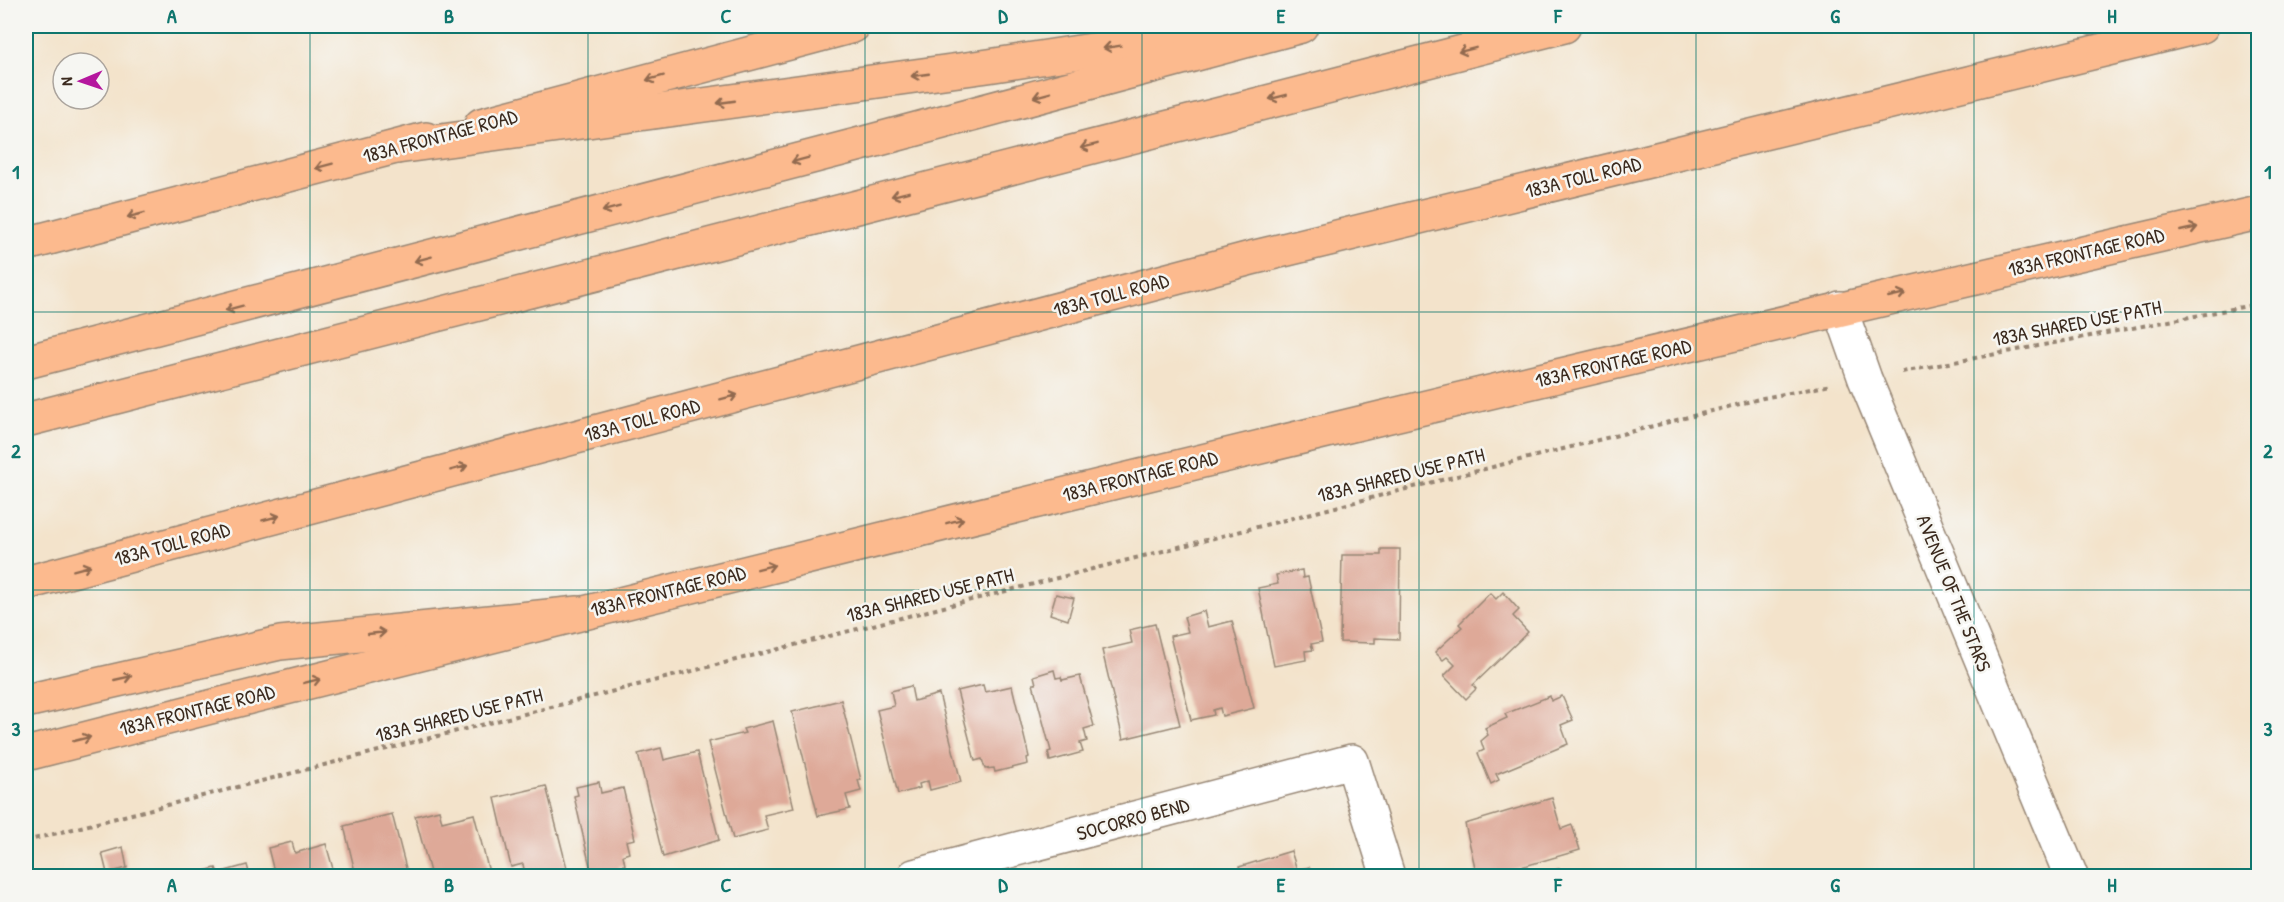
<svg xmlns="http://www.w3.org/2000/svg" width="2284" height="902" viewBox="0 0 2284 902" font-family="'Patrick Hand',sans-serif">
	<style>
		.building { fill: #dea998 }
		.lines { fill: none; stroke-linecap: round; stroke-linejoin: round }
		.minor-casing { stroke: #978674; stroke-width: 36 }
		.major-casing { stroke: #978674; stroke-width: 36 }
		.highway-casing { stroke: #978674; stroke-width: 36 }
		.path { stroke: #978674; stroke-width: 4; stroke-dasharray: 4.5 4.5; stroke-linecap: butt }
		.minor { stroke: #fff; stroke-width: 33 }
		.major { stroke: #fcba8e; stroke-width: 33 }
		.highway { stroke: #fcba8e; stroke-width: 33 }
		.oneway { stroke: #926b50 }
		.grid { fill: none; stroke: #0f766e; stroke-width: 1.5; stroke-opacity: 0.55 }
		.labels { text-anchor: middle; stroke-width: 5; stroke-linejoin: round; paint-order: stroke }
		.street-label { font-size: 20px; fill: #3b2a1e; stroke: #f6f6f2 }
		.neatline { fill: none; stroke: #0f766e; stroke-width: 2 }
		.grid-label { font-size: 20px; text-anchor: middle; font-weight: bold; fill: #0f766e }
	</style>
	<rect width="100%" height="100%" fill="#f6f6f2"/>
	<filter id="ink" filterUnits="userSpaceOnUse"><feTurbulence type="fractalNoise" baseFrequency=".0167" numOctaves="2"/><feDisplacementMap in="SourceGraphic" scale="12" xChannelSelector="R" yChannelSelector="G"/><feConvolveMatrix kernelMatrix="1 2 1 2 8 2 1 2 1" color-interpolation-filters="sRGB"/></filter>
	<filter id="wash" filterUnits="userSpaceOnUse"><feTurbulence type="fractalNoise" baseFrequency=".008" numOctaves="4" result="noise"/><feDisplacementMap in="SourceGraphic" scale="24" xChannelSelector="R" yChannelSelector="G"/><feGaussianBlur stdDeviation="1.35" result="paint"/><feColorMatrix in="noise" values="0 0 0 0 0 0 0 0 0 0 0 0 0 0 0 0 0 1.4 0 .05"/><feComposite in="paint" operator="in"/></filter>
	<g filter="url(#wash)">
		<rect width="100%" height="100%" fill="#f3e3cb"/>
		<g id="blocks">
			<g class="building">
				<polygon points="1381,549 1400,549 1399,639 1375,638 1375,643 1340,642 1342,555 1381,555"/>
				<polygon points="1302,570 1303,578 1308,577 1322,642 1311,644 1313,650 1305,651 1306,660 1274,666 1258,588 1278,584 1276,575"/>
				<polygon points="1503,592 1519,610 1513,616 1528,632 1473,685 1476,689 1466,699 1444,676 1455,665 1447,657 1443,660 1435,652 1462,627 1459,624 1490,593 1496,599"/>
				<polygon points="1056,594 1074,598 1068,620 1050,614"/>
				<polygon points="1204,611 1208,627 1232,621 1254,708 1222,716 1220,708 1213,710 1214,715 1191,720 1170,636 1188,632 1184,617"/>
				<polygon points="1155,624 1180,725 1123,739 1102,650 1132,643 1129,630"/>
				<polygon points="1054,670 1056,678 1061,677 1062,680 1080,676 1094,726 1084,729 1087,741 1080,743 1083,752 1050,761 1048,752 1051,751 1033,684 1036,684 1034,676"/>
				<polygon points="983,685 985,692 1012,686 1029,757 1027,758 1028,764 995,772 994,768 985,769 982,759 975,761 957,691"/>
				<polygon points="911,686 914,701 939,694 961,782 930,790 928,781 919,784 920,788 898,794 877,710 894,706 891,691"/>
				<polygon points="1550,696 1551,701 1562,696 1573,720 1561,725 1568,744 1496,774 1499,780 1491,784 1478,753 1484,750 1481,741 1488,735 1485,728 1507,718 1505,714"/>
				<polygon points="841,700 861,780 858,780 861,791 846,795 850,809 818,816 792,712"/>
				<polygon points="773,721 794,808 764,815 768,830 733,839 708,742 745,733 743,729"/>
				<polygon points="661,748 664,760 697,752 719,840 663,857 638,754"/>
				<polygon points="599,782 601,793 623,788 635,839 626,841 629,853 623,855 625,865 619,866 620,869 592,875 574,796 578,795 576,787"/>
				<polygon points="546,786 569,876 534,876 533,873 525,875 523,864 511,867 495,798"/>
				<polygon points="1552,798 1561,829 1572,825 1580,850 1490,876 1477,876 1465,824"/>
				<polygon points="439,810 442,822 474,814 490,876 431,876 415,816"/>
				<polygon points="392,814 408,876 356,876 344,826"/>
				<polygon points="292,842 295,853 326,844 335,876 275,876 268,848"/>
				<polygon points="123,847 127,868 107,873 102,853"/>
				<polygon points="1291,851 1297,870 1309,867 1315,876 1229,876 1241,872 1239,867"/>
				<polygon points="247,865 250,876 192,874 216,868 218,873"/>
				<polygon points="1559,869 1562,876 1536,876"/>
			</g>
		</g>
	</g>
	<g filter="url(#ink)">
		<use href="#blocks" fill-opacity="0" stroke="#978674" stroke-width="1.5"/>
		<g class="lines">
			<defs>
				<g id="minor">
					<polyline points="1840,308 1865,379 2071,876"/>
					<polyline points="914,876 1352,761 1388,876"/>
				</g>
				<g id="major">
					<polyline points="481,125 853,26"/>
					<polyline points="26,244 426,139"/>
					<path d="M 26,754 C 768,564 1512,383 2258,213"/>
				</g>
				<g id="highway">
					<polyline points="397,147 988,66 1204,33"/>
					<polyline points="26,362 857,145 1301,26"/>
					<polyline points="26,420 1564,26"/>
					<polyline points="26,583 1251,258 2202,26"/>
					<polyline points="26,701 280,643 578,613"/>
				</g>
			</defs>
			<use href="#minor" class="minor-casing"/>
			<use href="#major" class="major-casing"/>
			<use href="#highway" class="highway-casing"/>
			<g class="path">
				<polyline points="1902,372 2258,304"/>
				<polyline points="26,841 1763,398 1831,385"/>
			</g>
			<use href="#minor" class="minor"/>
			<use href="#major" class="major"/>
			<use href="#highway" class="highway"/>
		</g>
		<defs><path id="oneway-shaft" d="M-6 0H5M1.5-3L5.5 0L1.5 3" fill="none" stroke-width="1.6" stroke-linecap="round" stroke-linejoin="round" transform="scale(1.5)"/></defs>
		<g class="oneway">
			<use href="#oneway-shaft" transform="translate(1112 47) rotate(171)"/>
			<use href="#oneway-shaft" transform="translate(1467 50) rotate(166)"/>
			<use href="#oneway-shaft" transform="translate(920 75) rotate(172)"/>
			<use href="#oneway-shaft" transform="translate(655 78) rotate(165)"/>
			<use href="#oneway-shaft" transform="translate(1042 95) rotate(165)"/>
			<use href="#oneway-shaft" transform="translate(1278 97) rotate(166)"/>
			<use href="#oneway-shaft" transform="translate(726 102) rotate(172)"/>
			<use href="#oneway-shaft" transform="translate(1089 146) rotate(166)"/>
			<use href="#oneway-shaft" transform="translate(800 160) rotate(165)"/>
			<use href="#oneway-shaft" transform="translate(324 166) rotate(165)"/>
			<use href="#oneway-shaft" transform="translate(900 194) rotate(166)"/>
			<use href="#oneway-shaft" transform="translate(611 209) rotate(165)"/>
			<use href="#oneway-shaft" transform="translate(136 215) rotate(166)"/>
			<use href="#oneway-shaft" transform="translate(2189 229) rotate(-13)"/>
			<use href="#oneway-shaft" transform="translate(423 259) rotate(165)"/>
			<use href="#oneway-shaft" transform="translate(1897 295) rotate(-13)"/>
			<use href="#oneway-shaft" transform="translate(234 308) rotate(165)"/>
			<use href="#oneway-shaft" transform="translate(729 397) rotate(-15)"/>
			<use href="#oneway-shaft" transform="translate(459 468) rotate(-15)"/>
			<use href="#oneway-shaft" transform="translate(271 518) rotate(-15)"/>
			<use href="#oneway-shaft" transform="translate(955 521) rotate(-14)"/>
			<use href="#oneway-shaft" transform="translate(766 567) rotate(-14)"/>
			<use href="#oneway-shaft" transform="translate(82 568) rotate(-15)"/>
			<use href="#oneway-shaft" transform="translate(377 633) rotate(-6)"/>
			<use href="#oneway-shaft" transform="translate(123 678) rotate(-13)"/>
			<use href="#oneway-shaft" transform="translate(312 681) rotate(-14)"/>
			<use href="#oneway-shaft" transform="translate(82 739) rotate(-14)"/>
		</g>
	</g>
	<path class="grid" d="M 310,26 L 310,876M 588,26 L 588,876M 865,26 L 865,876M 1142,26 L 1142,876M 1419,26 L 1419,876M 1696,26 L 1696,876M 1974,26 L 1974,876M 26,312 L 2258,312M 26,590 L 2258,590"/>
	<g class="labels">
		<g class="street-label">
			<text transform="translate(440 136) rotate(-15)" y="7">183A FRONTAGE ROAD</text>
			<text transform="translate(1583 177) rotate(-14)" y="7">183A TOLL ROAD</text>
			<text transform="translate(2086 252) rotate(-13)" y="7">183A FRONTAGE ROAD</text>
			<text transform="translate(1111 295) rotate(-15)" y="7">183A TOLL ROAD</text>
			<text transform="translate(2077 323) rotate(-11)" y="7">183A SHARED USE PATH</text>
			<text transform="translate(1613 363) rotate(-13)" y="7">183A FRONTAGE ROAD</text>
			<text transform="translate(642 420) rotate(-15)" y="7">183A TOLL ROAD</text>
			<text transform="translate(1401 475) rotate(-14)" y="7">183A SHARED USE PATH</text>
			<text transform="translate(1140 476) rotate(-14)" y="7">183A FRONTAGE ROAD</text>
			<text transform="translate(172 544) rotate(-15)" y="7">183A TOLL ROAD</text>
			<text transform="translate(668 591) rotate(-14)" y="7">183A FRONTAGE ROAD</text>
			<text transform="translate(1954 593) rotate(68)" y="7">AVENUE OF THE STARS</text>
			<text transform="translate(930 595) rotate(-14)" y="7">183A SHARED USE PATH</text>
			<text transform="translate(197 710) rotate(-14)" y="7">183A FRONTAGE ROAD</text>
			<text transform="translate(459 715) rotate(-14)" y="7">183A SHARED USE PATH</text>
			<text transform="translate(1133 819) rotate(-15)" y="7">SOCORRO BEND</text>
		</g>
	</g>
	<rect width="2284" height="902" fill="none" stroke="#f6f6f2" stroke-width="66"/>
	<g transform="translate(81 81) rotate(268)"><circle r="28" fill="#f6f6f2" stroke="#aba49d" stroke-width="1.5"/>
	<path d="M0-4.5L10 22L0 15L-10 22Z" fill="#b5179e"/>
	<text y="-9" font-size="16" font-weight="bold" text-anchor="middle" fill="#3b2a1e">N</text>
	</g>
	<rect x="33" y="33" width="2218" height="836" class="neatline"/>
	<g class="grid-label">
		<text x="172" y="23">A</text>
		<text x="449" y="23">B</text>
		<text x="726" y="23">C</text>
		<text x="1003" y="23">D</text>
		<text x="1281" y="23">E</text>
		<text x="1558" y="23">F</text>
		<text x="1835" y="23">G</text>
		<text x="2112" y="23">H</text>
		<text x="16" y="179">1</text>
		<text x="2268" y="179">1</text>
		<text x="16" y="458">2</text>
		<text x="2268" y="458">2</text>
		<text x="16" y="736">3</text>
		<text x="2268" y="736">3</text>
		<text x="172" y="892">A</text>
		<text x="449" y="892">B</text>
		<text x="726" y="892">C</text>
		<text x="1003" y="892">D</text>
		<text x="1281" y="892">E</text>
		<text x="1558" y="892">F</text>
		<text x="1835" y="892">G</text>
		<text x="2112" y="892">H</text>
	</g>
</svg>
